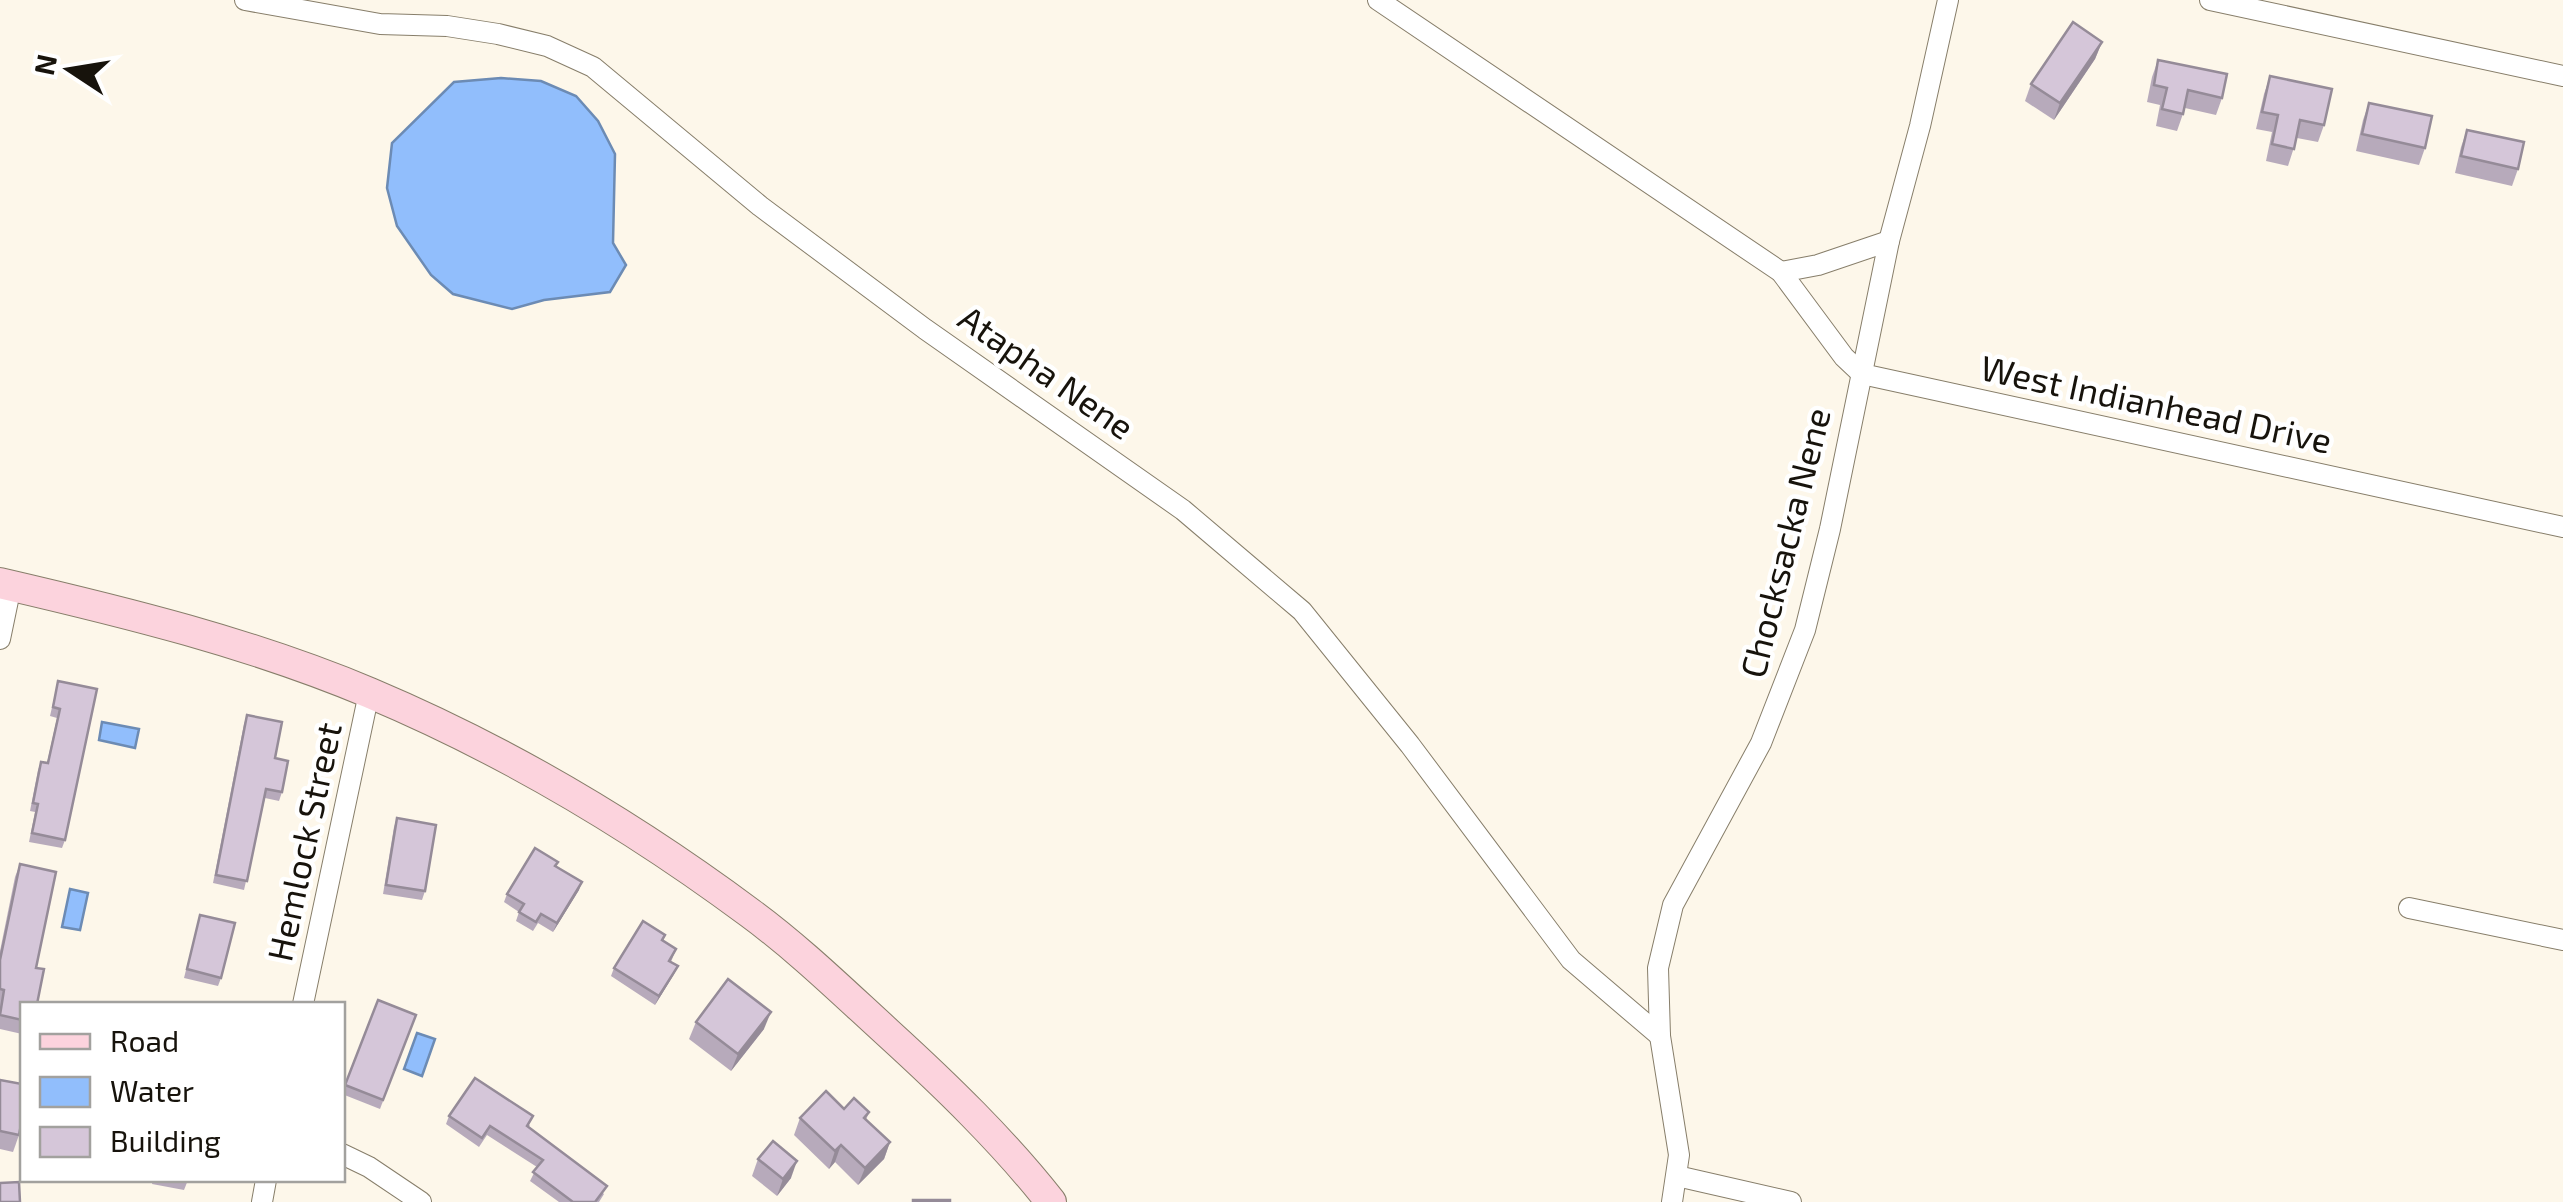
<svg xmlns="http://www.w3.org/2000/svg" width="2563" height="1202" viewBox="0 0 2563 1202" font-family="'Exo 2',sans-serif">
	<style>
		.water { fill: #91befc; stroke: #6c8bb4; stroke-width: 2.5 }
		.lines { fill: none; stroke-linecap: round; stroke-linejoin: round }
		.minor-casing { stroke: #877e6a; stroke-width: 22 }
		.secondary-casing { stroke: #877e6a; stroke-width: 32 }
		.minor { stroke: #fff; stroke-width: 20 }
		.secondary { stroke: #fcd3dd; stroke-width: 30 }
		.wall { fill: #b7aabb }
		.shaded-wall { fill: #958b98 }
		.building { fill: #d5c6d9; stroke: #958b98; stroke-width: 2.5 }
		.labels { text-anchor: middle; stroke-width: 9; stroke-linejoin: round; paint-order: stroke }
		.street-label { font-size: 35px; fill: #17130c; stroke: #fff }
	</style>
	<rect width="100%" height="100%" fill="#fdf7ea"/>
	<g class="water">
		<polygon points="501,78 541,81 576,96 598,121 615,154 613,243 626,265 610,292 544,300 512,309 453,294 431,275 397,226 387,188 392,143 454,82"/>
		<polygon points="102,722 139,729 135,748 99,740"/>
		<polygon points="70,889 88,893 80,930 62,927"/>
		<polygon points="417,1033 435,1039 422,1076 404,1069"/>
	</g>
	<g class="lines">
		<defs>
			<g id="minor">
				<polyline points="245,0 380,24 447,26 498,34 547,46 593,67 760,206 925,329 1183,510 1302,611 1410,745 1571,960 1660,1036"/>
				<polyline points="1378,0 1781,272 1844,357 1862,374 2563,527"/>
				<polyline points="2210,0 2563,76"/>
				<polyline points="1781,272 1818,265 1889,241"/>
				<polyline points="0,639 11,586"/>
				<polyline points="2409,908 2563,940"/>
				<polyline points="303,1004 369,693"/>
				<polyline points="342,1154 369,1167 421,1202"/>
				<polyline points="1677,1176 1791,1202"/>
				<polyline points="262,1202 266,1180"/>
				<polyline points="1672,1202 1679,1155 1660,1036 1658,968 1673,905 1761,743 1805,630 1830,529 1889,241 1920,126 1948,0"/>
			</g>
			<path id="secondary" d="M 0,583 C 125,612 251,643 370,693 C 505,750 633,826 750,913 C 799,949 843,992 888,1033 C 945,1085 1003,1141 1051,1202"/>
		</defs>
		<use href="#minor" class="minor-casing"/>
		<use href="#secondary" class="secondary-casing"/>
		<use href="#minor" class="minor"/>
		<use href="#secondary" class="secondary"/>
	</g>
	<g class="wall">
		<polygon points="2102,42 2095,59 2054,120 2025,101 2031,84"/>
		<polygon points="2158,60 2222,98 2216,115 2185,108 2177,131 2156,126 2160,105 2147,102 2152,77"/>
		<polygon points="2270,76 2324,125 2318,142 2297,138 2288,166 2266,161 2272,132 2256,129 2264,94"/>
		<polygon points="2369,103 2425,148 2419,165 2356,151 2363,120"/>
		<polygon points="2467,130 2518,169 2512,186 2455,173 2461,147"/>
		<polygon points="58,681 65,840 62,848 29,842 35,812 30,811 38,770 41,762 47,763 57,718 50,716"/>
		<polygon points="247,715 275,758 282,792 279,801 265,798 244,890 213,883 244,724"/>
		<polygon points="397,818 425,891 422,900 383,894 394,827"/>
		<polygon points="20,864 22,1004 22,1034 0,1029 0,951 15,877"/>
		<polygon points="556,866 579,890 553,932 538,923 533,931 516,921 519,912 504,902 507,894"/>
		<polygon points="200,915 221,978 218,986 184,978"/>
		<polygon points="665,935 663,941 676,949 671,962 674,974 655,1005 611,976 614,968"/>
		<polygon points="378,1000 416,1015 380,1109 342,1094"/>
		<polygon points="696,1022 764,1029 731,1071 689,1039"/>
		<polygon points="0,1080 19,1135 13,1152 0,1149"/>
		<polygon points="844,1109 869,1112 866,1120 890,1142 884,1159 858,1185 835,1162 829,1169 794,1135 800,1118"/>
		<polygon points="449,1116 530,1125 528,1128 604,1194 599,1202 559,1202 530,1181 537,1167 487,1135 479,1147 446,1124"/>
		<polygon points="758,1159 791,1178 777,1196 752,1176"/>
		<polygon points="153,1180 188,1180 184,1190 152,1184"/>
	</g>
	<g class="shaded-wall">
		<polygon points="2102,42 2095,59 2054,120 2060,103"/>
		<polygon points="582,882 579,890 553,932 557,923"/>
		<polygon points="678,966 674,974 655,1005 659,996"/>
		<polygon points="771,1012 764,1029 731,1071 738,1054"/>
		<polygon points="890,1142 884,1159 858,1185 865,1168"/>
		<polygon points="841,1145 835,1162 829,1169 835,1151"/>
		<polygon points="797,1161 791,1178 777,1196 783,1179"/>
	</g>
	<g class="building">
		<polygon points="2073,22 2102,42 2060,103 2031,84"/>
		<polygon points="2158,60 2227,74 2222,98 2188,90 2183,114 2162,109 2167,88 2154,85"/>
		<polygon points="2270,76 2332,89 2324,125 2300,120 2294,149 2272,144 2278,115 2262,112"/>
		<polygon points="2369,103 2432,116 2425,148 2362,134"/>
		<polygon points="2467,130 2524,142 2518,169 2461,156"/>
		<polygon points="58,681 97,689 65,840 32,833 38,804 33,803 41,762 48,763 60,709 53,707"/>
		<polygon points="247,715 282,722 275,758 288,761 282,792 266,789 247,881 216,875"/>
		<polygon points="397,818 436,825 425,891 386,885"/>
		<polygon points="535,848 558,862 555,866 582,882 557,923 541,914 536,922 519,912 524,904 507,894"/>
		<polygon points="20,864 56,872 36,968 44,969 37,1004 22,1004 22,1020 0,1015 4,990 0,989 0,960"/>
		<polygon points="200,915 235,923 221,978 187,969"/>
		<polygon points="643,921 665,935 662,940 676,949 669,961 678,966 659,996 614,968"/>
		<polygon points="728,979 771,1012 738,1054 696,1022"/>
		<polygon points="378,1000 416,1015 383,1100 345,1085"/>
		<polygon points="475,1078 533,1116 527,1126 607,1186 595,1202 573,1202 533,1172 543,1160 490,1126 482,1138 449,1116"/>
		<polygon points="0,1080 22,1084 22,1119 19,1135 0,1131"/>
		<polygon points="826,1091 844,1109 854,1098 869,1112 864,1118 890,1142 865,1168 841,1145 835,1151 800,1118"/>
		<polygon points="773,1141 797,1161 783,1179 758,1159"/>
		<polygon points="19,1182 20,1202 0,1202 0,1183"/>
		<rect x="913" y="1200" width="37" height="2"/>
	</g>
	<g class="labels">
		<g class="street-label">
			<text transform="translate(1046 373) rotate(35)" y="12">Atapha Nene</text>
			<text transform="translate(2156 405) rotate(12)" y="12">West Indianhead Drive</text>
			<text transform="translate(1786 543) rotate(-76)" y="12">Chocksacka Nene</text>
			<text transform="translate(305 842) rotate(-78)" y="12">Hemlock Street</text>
		</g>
	</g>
	<rect x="20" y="1002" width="325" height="180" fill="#ffffff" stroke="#a2a19e" stroke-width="2.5"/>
	<rect x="40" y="1034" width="50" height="15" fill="#fcd3dd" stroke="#a2a19e" stroke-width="2.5"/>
	<text x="110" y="1052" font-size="30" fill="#17130c">Road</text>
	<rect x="40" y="1077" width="50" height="30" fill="#91befc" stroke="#a2a19e" stroke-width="2.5"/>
	<text x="110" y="1102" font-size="30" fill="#17130c">Water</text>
	<rect x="40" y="1127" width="50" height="30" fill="#d5c6d9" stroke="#a2a19e" stroke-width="2.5"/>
	<text x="110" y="1152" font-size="30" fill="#17130c">Building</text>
	<g transform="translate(70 70) rotate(282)" stroke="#ffffff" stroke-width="8" paint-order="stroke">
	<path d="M0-8L18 38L0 25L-18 38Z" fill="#17130c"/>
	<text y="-15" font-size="28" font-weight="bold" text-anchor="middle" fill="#17130c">N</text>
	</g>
</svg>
